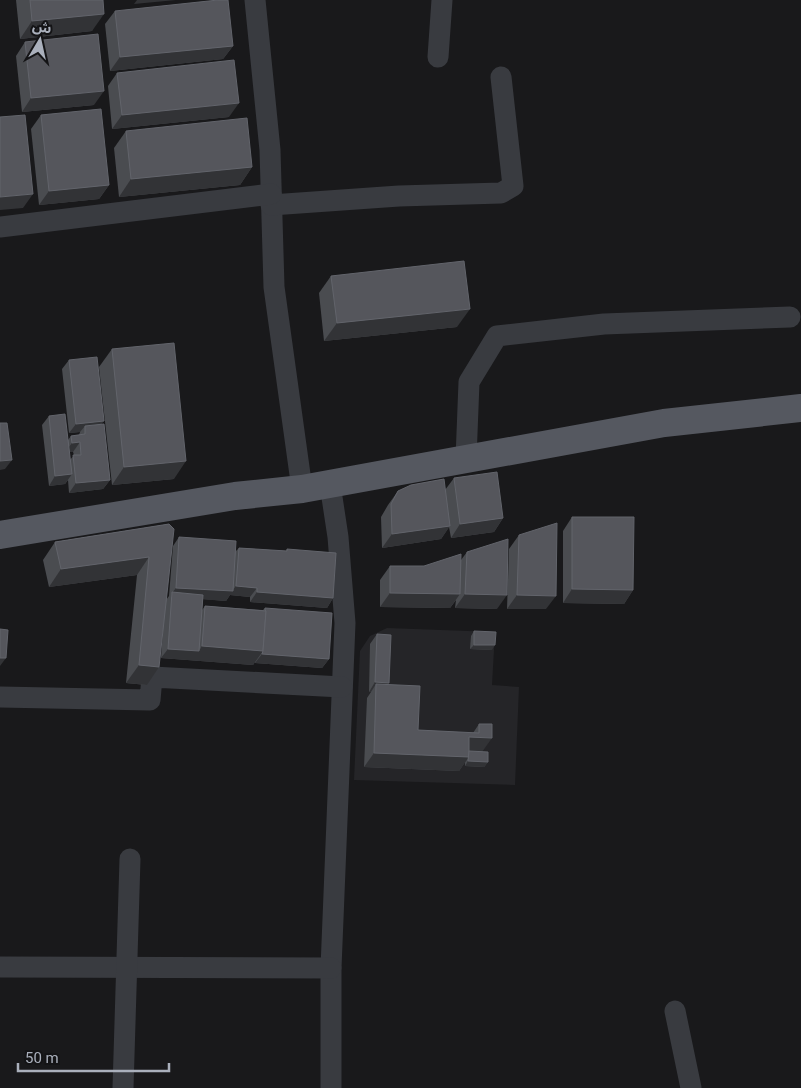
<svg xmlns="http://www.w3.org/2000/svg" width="801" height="1088" viewBox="0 0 801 1088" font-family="Roboto,'Noto Sans Arabic',sans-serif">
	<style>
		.built { fill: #252528 }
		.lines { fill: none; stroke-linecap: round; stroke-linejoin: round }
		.minor { stroke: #393b40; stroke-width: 21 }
		.primary { stroke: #555860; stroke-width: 28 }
		.wall { fill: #4a4c50; fill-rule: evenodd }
		.shaded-wall { fill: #323336 }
		.building { fill: #55565c; stroke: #62646b }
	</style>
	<rect width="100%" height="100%" fill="#19191b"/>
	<polygon class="built" points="387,628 495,632 492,685 519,687 515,785 354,780 360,651 370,636"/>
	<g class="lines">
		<g class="minor">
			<polyline points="255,0 270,150 274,287 302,489"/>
			<polyline points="438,57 442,0"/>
			<polyline points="271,205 399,196 501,193 513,186 501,77"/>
			<polyline points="0,227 271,194"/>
			<polyline points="466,459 469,382 497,336 604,324 790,317"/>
			<polyline points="330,484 338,537 345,623 331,968 331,1088"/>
			<polyline points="0,697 150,700 152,677 342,687"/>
			<polyline points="0,967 331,968"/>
			<polyline points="675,1011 691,1088"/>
			<polyline points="123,1088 130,859"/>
		</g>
		<polyline class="primary" points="0,535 235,496 302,489 664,423 801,408"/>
	</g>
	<g class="wall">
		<polygon points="16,0 103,0 92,31 20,39"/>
		<polygon points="115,11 233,46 223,59 110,71 105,24"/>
		<polygon points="25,42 94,105 22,112 16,56"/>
		<polygon points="117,73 229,117 112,129 108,86"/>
		<polygon points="41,115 109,185 99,199 39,205 31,129"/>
		<polygon points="126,131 252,167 240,185 119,197 114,148"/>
		<polygon points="331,276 457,327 324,341 319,293"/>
		<polygon points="112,349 174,479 112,485 99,367"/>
		<path d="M 69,360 L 101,425 L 110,480 L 103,489 L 69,493 L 68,480 L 65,484 L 49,486 L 42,425 L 49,416 L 68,440 L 71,436 L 79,435 L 80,432 L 69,433 L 62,369 ZM 69,452 L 73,452 L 74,455 L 70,460 Z"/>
		<polygon points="454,478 503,518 494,532 451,538 449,527 441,539 382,548 381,517 388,505 398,491 445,490"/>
		<polygon points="572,517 633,590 624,604 563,603 563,531"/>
		<polygon points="169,524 166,600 169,596 173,546 179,537 235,552 239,548 286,551 287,549 333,598 327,608 250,602 250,597 230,595 226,601 203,599 202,610 205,606 263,610 265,608 329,659 322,668 255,663 255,662 253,665 161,658 163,630 147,685 126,683 137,575 49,587 43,560 55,542"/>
		<polygon points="519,535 546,609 507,609 509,549"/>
		<polygon points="467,552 497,609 455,608 456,600 450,608 380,607 380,580 390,566 424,566 461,560"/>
		<polygon points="474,631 492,650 470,649 471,636"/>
		<polygon points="377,634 388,685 418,730 473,733 479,724 482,751 488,762 484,767 465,766 465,762 459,771 364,767 367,698 371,692 369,692 370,644"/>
	</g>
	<g class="shaded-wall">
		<polygon points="137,0 176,0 134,4"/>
		<polygon points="104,14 92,31 20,39 32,21"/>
		<polygon points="233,46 223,59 110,71 120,57"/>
		<polygon points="104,91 94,105 22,112 31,98"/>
		<polygon points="239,103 229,117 112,129 122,115"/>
		<polygon points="252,167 240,185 119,197 131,179"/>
		<polygon points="109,185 99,199 39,205 49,191"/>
		<polygon points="33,194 23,208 0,210 0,197"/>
		<polygon points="470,309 457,327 324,341 337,323"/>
		<polygon points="104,421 97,430 85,426 80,432 69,433 76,424"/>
		<polygon points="80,442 73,452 65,452 72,443"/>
		<polygon points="12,460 5,469 0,470 0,461"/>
		<polygon points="186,461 174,479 112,485 124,467"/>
		<polygon points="72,474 65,484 49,486 55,476"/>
		<polygon points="110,480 103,489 69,493 76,483"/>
		<polygon points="503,518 494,532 451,538 460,524"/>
		<polygon points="450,526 441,539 382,548 392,534"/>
		<polygon points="149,557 137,575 49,587 61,569"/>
		<polygon points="236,586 257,588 250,597 230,595 226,601 171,597 172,593 176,588 232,591"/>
		<polygon points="572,589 633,590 624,604 563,603"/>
		<polygon points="257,592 333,598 327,608 250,602"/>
		<polygon points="390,593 460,594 450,608 380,607"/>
		<polygon points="465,594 507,595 497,609 455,608"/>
		<polygon points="517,595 556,596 546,609 507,609"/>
		<polygon points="474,645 495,645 492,650 470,649"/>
		<polygon points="202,646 263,651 253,665 161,658 168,649 199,651"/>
		<polygon points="262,654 329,659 322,668 255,663"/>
		<polygon points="0,658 6,658 0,666"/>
		<polygon points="139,665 159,667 147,685 126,683"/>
		<polygon points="375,682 389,683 383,693 376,684 371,692 369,692"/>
		<polygon points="469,737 492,738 482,752 460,751"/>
		<polygon points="374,753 469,757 459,771 364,767"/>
		<polygon points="468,761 488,762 484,767 465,766"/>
	</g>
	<g class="building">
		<polygon points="30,0 103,0 104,14 32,21"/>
		<polygon points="218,0 228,0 233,46 120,57 115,11"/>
		<polygon points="98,34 104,91 31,98 25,42"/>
		<polygon points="234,60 239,103 122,115 117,73"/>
		<polygon points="101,109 109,185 49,191 41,115"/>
		<polygon points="25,115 33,194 0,197 0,117"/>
		<polygon points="247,118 252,167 131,179 126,131"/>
		<polygon points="464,261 470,309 337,323 331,276"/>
		<polygon points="174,343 186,461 124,467 112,349"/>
		<polygon points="97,357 104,421 76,424 69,360"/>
		<polygon points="65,414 72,474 55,476 49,416"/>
		<polygon points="0,423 7,423 12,460 0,461"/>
		<polygon points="104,424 110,480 76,483 73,455 81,455 80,442 72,443 71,436 85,434 85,426"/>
		<polygon points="497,472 503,518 460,524 454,478"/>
		<polygon points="444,479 450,526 392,534 391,504 398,491 411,485"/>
		<polygon points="572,517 634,517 633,590 572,589"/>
		<polygon points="557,523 556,596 517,595 519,535"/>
		<polygon points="169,524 174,529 159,667 139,665 149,557 61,569 55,542"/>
		<polygon points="179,537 236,541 233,591 176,588"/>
		<polygon points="508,539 507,595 465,594 467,552"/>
		<polygon points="239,548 287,551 287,549 336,553 333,598 257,592 257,588 236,586"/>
		<polygon points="461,554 460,594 390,593 390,566 424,566"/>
		<polygon points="172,592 203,595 199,651 168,649"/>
		<polygon points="205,606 266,611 263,651 202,646"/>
		<polygon points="265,608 332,613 329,659 262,654 263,651 266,611 265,610"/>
		<polygon points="0,629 8,630 6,658 0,658"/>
		<polygon points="474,631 496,632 495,645 474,645"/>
		<polygon points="377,634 391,635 389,683 375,682"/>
		<polygon points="376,684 420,686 418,730 479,733 479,724 492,724 492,738 469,737 469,757 374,753"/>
		<polygon points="469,751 488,752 488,762 468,761"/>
	</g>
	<g transform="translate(40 40) rotate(9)" stroke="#141416" stroke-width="4" paint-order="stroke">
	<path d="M0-4L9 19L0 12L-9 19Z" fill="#aab0bc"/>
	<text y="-8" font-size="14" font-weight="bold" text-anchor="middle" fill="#aab0bc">ش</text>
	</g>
	<path d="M18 1063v8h151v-8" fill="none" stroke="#aab0bc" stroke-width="2.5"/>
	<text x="25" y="1063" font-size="15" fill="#aab0bc" stroke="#141416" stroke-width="4" paint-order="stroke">50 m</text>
</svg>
